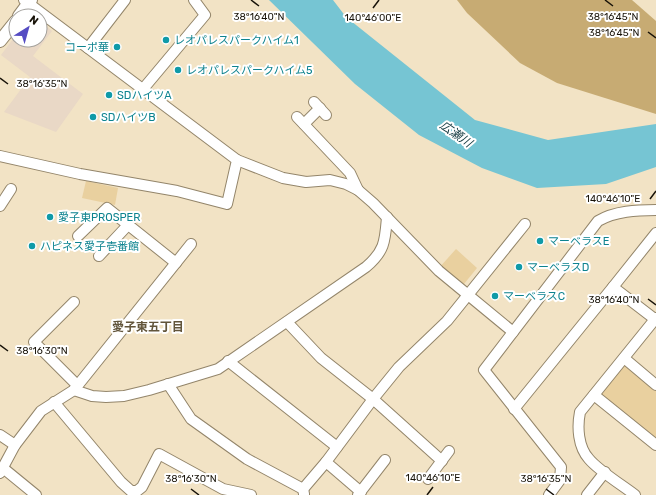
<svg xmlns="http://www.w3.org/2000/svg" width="656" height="495" viewBox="0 0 656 495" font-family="Rubik,'Noto Sans JP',sans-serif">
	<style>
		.education { fill: #e9d8c6 }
		.green { fill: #e9d09f }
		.forest { fill: #c7ab73 }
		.water { fill: #76c5d3 }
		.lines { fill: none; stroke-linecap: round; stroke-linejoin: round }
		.minor-casing { stroke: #93856a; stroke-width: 12 }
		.tertiary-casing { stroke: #93856a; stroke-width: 14 }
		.minor { stroke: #fff; stroke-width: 10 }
		.tertiary { stroke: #fff; stroke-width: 12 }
		.ticks { fill: none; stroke: #181309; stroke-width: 1.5 }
		.culture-dot { fill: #0f9aa8; stroke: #fff; stroke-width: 1.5 }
		.labels { text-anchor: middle; stroke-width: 4; stroke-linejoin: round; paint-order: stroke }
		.culture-label { font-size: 11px; fill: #0d838f; stroke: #fff; text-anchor: start }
		.water-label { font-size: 12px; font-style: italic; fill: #12383f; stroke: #fff }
		.neighbourhood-label { font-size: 12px; font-weight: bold; fill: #62553b; stroke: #fff }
		.ticks-label { font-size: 10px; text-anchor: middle; fill: #181309; stroke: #fff; stroke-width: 4; stroke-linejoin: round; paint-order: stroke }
	</style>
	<rect width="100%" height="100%" fill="#f2e3c5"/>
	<polygon class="education" points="40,21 52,31 33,56 83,94 56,132 4,112 30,77 1,55 16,35 16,40 40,40"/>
	<g class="green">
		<polygon points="86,181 118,188 115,205 82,198"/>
		<polygon points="456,249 477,268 464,284 439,268"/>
		<polygon points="625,365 656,390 656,443 599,397"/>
	</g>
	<polygon class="forest" points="457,0 632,0 656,21 656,114 557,83 520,63 467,13"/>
	<polygon class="water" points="269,0 333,0 346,17 475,120 548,140 656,124 656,167 606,184 537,188 482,168 419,135 355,84"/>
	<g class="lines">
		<defs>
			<g id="minor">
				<polyline points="88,48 125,0"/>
				<polyline points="143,89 205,15 194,0"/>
				<polyline points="314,102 326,115"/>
				<polyline points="297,117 350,173 358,190"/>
				<polyline points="304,124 320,108"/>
				<polyline points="0,156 80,174 177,191 227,204 237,160 24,0"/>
				<polyline points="237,160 283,178 306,182 330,180 346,184 358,190 373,203 439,271 513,332"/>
				<polyline points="0,206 11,189"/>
				<polyline points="78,236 107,208 176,263"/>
				<polyline points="99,256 128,225"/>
				<polyline points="613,287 656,320"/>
				<polyline points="74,302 34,342 77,385"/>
				<polyline points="287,322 321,358 373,399 442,461"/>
				<polyline points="624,358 656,385"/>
				<polyline points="228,361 337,447"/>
				<polyline points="168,384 191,419 247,459 303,489 304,494"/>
				<polyline points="74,390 191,244"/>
				<polyline points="594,395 656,445"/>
				<polyline points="54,402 121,482 131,491 137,491 142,487 159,454 223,489 251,495"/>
				<polyline points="514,409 613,287 656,233"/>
				<polyline points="0,435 15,445"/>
				<polyline points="326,462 361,492"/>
				<polyline points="3,468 36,495"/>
				<path d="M 0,473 L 15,445 L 41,411 L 74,390 L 92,396 L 106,397 L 124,396 L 149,390 L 218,369 L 366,267 C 385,251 385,241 387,217"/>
				<polyline points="428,479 449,451"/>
				<polyline points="303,489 326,462 373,399 399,367 447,321 525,224"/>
				<polyline points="358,495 385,460"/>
				<path d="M 549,495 L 560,480 L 561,467 L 484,370 L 598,221 C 615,211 637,210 656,210"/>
				<polyline points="587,495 605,472"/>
				<path d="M 635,495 C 622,485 599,471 589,459 C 578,447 577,427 580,412 L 656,318"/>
			</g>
			<g id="tertiary">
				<polyline points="19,16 31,0"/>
				<polyline points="0,41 16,21"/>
			</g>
		</defs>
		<use href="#minor" class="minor-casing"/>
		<use href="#tertiary" class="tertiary-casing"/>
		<use href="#minor" class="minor"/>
		<use href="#tertiary" class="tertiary"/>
	</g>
	<path class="ticks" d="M 251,0 L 259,6M 605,0 L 613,6M 373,8 L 379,0M 648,32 L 656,38M 0,78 L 8,84M 650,199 L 656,191M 648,299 L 656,305M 0,345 L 8,351M 191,489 L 199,495M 546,489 L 554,495M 427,495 L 433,487"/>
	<g class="culture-dot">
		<circle cx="166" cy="40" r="4"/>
		<circle cx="117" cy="47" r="4"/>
		<circle cx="178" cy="70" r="4"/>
		<circle cx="109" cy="95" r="4"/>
		<circle cx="93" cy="117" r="4"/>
		<circle cx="50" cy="217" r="4"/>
		<circle cx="540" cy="241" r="4"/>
		<circle cx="32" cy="246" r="4"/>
		<circle cx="519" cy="267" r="4"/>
		<circle cx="495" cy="296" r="4"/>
	</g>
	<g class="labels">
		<g class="culture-label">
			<text x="174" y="44">レオパレスパークハイム1</text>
			<text x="109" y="51" text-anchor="end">コーポ華</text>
			<text x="186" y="74">レオパレスパークハイム5</text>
			<text x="117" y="99">SDハイツA</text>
			<text x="101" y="121">SDハイツB</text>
			<text x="58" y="221">愛子東PROSPER</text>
			<text x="548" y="245">マーベラスE</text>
			<text x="40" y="250">ハピネス愛子壱番館</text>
			<text x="527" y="271">マーベラスD</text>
			<text x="503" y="300">マーベラスC</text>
		</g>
		<g class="water-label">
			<text transform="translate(456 134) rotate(35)" y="4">広瀬川</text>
		</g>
		<g class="neighbourhood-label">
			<text x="148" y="331">愛子東五丁目</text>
		</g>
	</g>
	<g class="ticks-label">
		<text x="259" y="20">38°16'40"N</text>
		<text x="613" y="20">38°16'45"N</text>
		<text x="373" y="21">140°46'00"E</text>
		<text x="614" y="36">38°16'45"N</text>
		<text x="42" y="87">38°16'35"N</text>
		<text x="613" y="202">140°46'10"E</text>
		<text x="614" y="303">38°16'40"N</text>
		<text x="42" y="354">38°16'30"N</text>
		<text x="433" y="481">140°46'10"E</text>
		<text x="191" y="482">38°16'30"N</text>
		<text x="546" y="482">38°16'35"N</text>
	</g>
	<g transform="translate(28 28) rotate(37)"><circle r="19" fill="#ffffff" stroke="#a3a19d"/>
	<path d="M0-3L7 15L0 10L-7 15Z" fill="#554cc3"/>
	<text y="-6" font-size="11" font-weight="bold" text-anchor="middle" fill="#181309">N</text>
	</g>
</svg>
